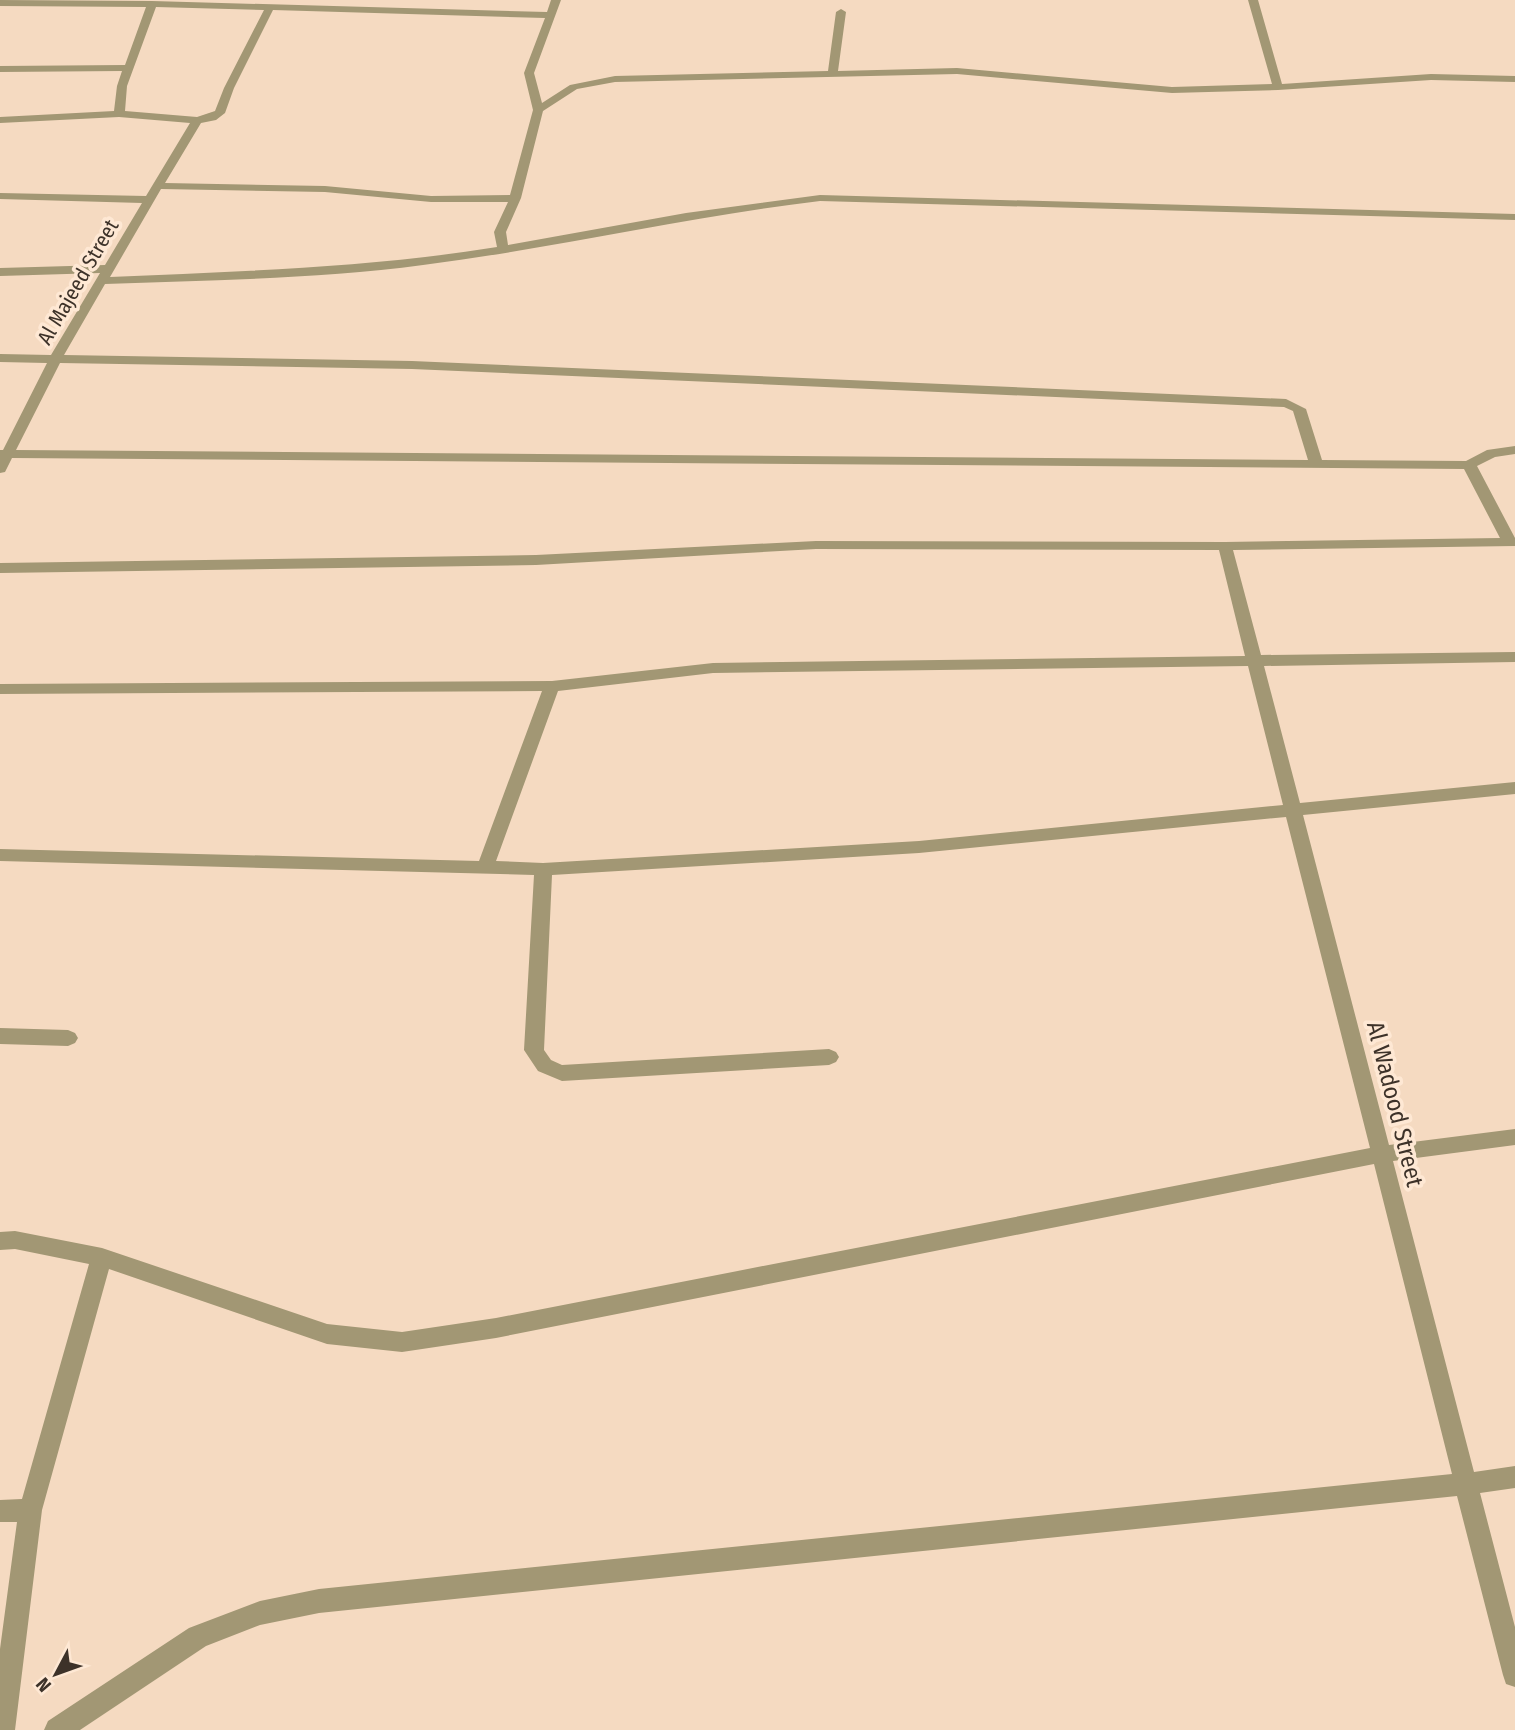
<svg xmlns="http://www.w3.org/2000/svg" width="1515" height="1730" viewBox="0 0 1515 1730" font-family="'Fira Sans Condensed',sans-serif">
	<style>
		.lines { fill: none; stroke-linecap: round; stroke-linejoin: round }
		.minor { fill: #a29774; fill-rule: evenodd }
		.labels { text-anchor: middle; stroke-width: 7; stroke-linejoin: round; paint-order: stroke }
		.far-street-label { font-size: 21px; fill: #3d3229; stroke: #fee8d4 }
		.street-label { font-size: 24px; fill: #3d3229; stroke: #fee8d4 }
	</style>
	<rect width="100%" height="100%" fill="#f5dac1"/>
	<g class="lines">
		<g class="minor">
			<path d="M 0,0 L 152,1 L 547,12 L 551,0 L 561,0 L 534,73 L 542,103 L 570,85 L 615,76 L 828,71 L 836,12 L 841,9 L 846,12 L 838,71 L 957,68 L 1172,87 L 1272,84 L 1248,0 L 1258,0 L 1282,84 L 1431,74 L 1515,76 L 1515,82 L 1431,80 L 1278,90 L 1172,93 L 957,74 L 615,82 L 577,89 L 543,111 L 521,198 L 506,232 L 508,245 L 686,213 L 820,195 L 1515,214 L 1515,220 L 820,201 C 687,217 556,248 423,265 C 318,279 211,280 105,284 L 64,355 L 412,361 L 1286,399 L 1306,409 L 1322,460 L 1466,461 L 1487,450 L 1515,446 L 1515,454 L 1495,457 L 1477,466 L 1515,538 L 1515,546 L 1233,550 L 1261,655 L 1515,652 L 1515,662 L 1264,666 L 1300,803 L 1515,782 L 1515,794 L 1303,815 L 1389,1145 L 1515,1129 L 1515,1145 L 1393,1161 L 1474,1472 L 1515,1466 L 1515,1488 L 1480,1493 L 1515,1627 L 1515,1687 L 1506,1684 L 1503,1675 L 1457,1496 L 319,1613 L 260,1625 L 206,1646 L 80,1730 L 44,1730 L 48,1721 L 189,1628 L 260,1601 L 319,1589 L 1452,1474 L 1374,1164 L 496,1338 L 402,1352 L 327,1344 L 109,1269 L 42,1510 L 15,1730 L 0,1730 L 0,1649 L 17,1522 L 0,1522 L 0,1500 L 22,1499 L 89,1264 L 15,1249 L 0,1250 L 0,1232 L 15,1231 L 102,1248 L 327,1324 L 402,1332 L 496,1318 L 1370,1148 L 1286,817 L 919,853 L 552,875 L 544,1050 L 551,1060 L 562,1065 L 829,1049 L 836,1052 L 839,1057 L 836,1062 L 829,1065 L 562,1081 L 538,1071 L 524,1050 L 534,875 L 0,861 L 0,849 L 479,861 L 542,691 L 0,694 L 0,684 L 552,681 L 713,663 L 1245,656 L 1219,550 L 816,549 L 536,565 L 0,573 L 0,563 L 536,555 L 816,541 L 1225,542 L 1500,538 L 1464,469 L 12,458 L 5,472 L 0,473 L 0,450 L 3,450 L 47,363 L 0,362 L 0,354 L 51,355 L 100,273 L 0,276 L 0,268 L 105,265 L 142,203 L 0,199 L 0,193 L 146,196 L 190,123 L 119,117 L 0,123 L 0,117 L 114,111 L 117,86 L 122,71 L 0,72 L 0,66 L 125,65 L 146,7 L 0,6 ZM 156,7 L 264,10 L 224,88 L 215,111 L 197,117 L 125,111 L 127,86 ZM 273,10 L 545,18 L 524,73 L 533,110 L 510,195 L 431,196 L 325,186 L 165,183 L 201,123 L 216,120 L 225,113 L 234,88 ZM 161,189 L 325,192 L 431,202 L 508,202 L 494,232 L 497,247 C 369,268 239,271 110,277 ZM 60,363 L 412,369 L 1284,407 L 1293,411 L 1308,460 L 16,450 ZM 1248,666 L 1283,805 L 919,841 L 543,863 L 496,861 L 558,691 L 713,673 Z"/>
			<polygon points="0,1028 68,1030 75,1033 78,1038 75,1043 68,1046 0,1044"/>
		</g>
	</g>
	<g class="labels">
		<g class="far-street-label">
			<text transform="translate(78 282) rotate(-60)" y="7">Al Majeed Street</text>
		</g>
		<g class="street-label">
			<text transform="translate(1395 1104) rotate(76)" y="8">Al Wadood Street</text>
		</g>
	</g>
	<g transform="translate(56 1674) rotate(229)" stroke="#fee8d4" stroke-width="5" paint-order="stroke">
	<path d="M0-5L12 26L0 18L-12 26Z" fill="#3d3229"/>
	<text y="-10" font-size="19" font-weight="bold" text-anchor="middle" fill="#3d3229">N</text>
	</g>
</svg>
